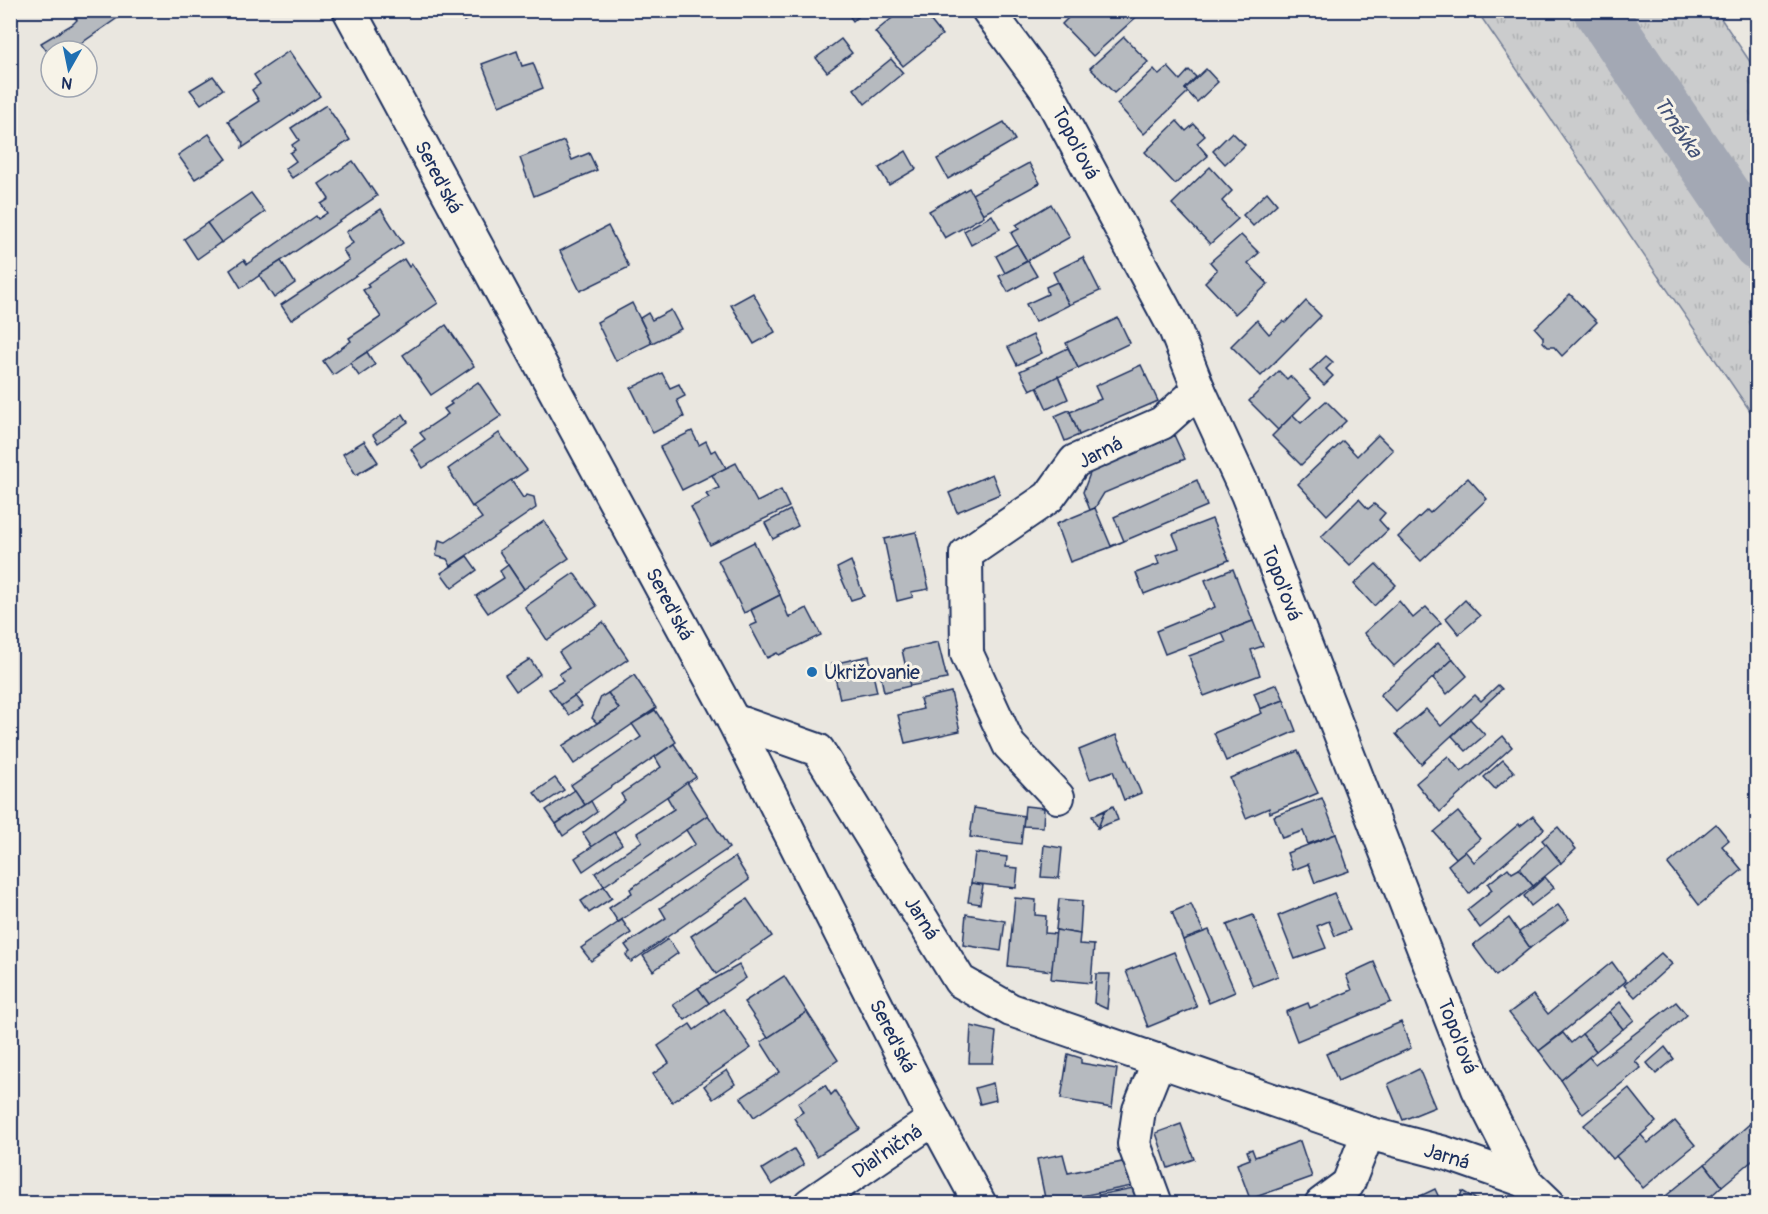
<svg xmlns="http://www.w3.org/2000/svg" width="1768" height="1214" viewBox="0 0 1768 1214" font-family="Pangolin,sans-serif">
	<style>
		.grass { fill: url(#grass-tufts); stroke: #737e96; stroke-width: 1.5 }
		.lines { fill: none; stroke-linecap: round; stroke-linejoin: round }
		.river { stroke: #a3a8b4; stroke-width: 52 }
		.building { fill: #b6babf; stroke: #1b2f5e; stroke-width: 1.5 }
		.street-casing { stroke: #1b2f5e; stroke-width: 36 }
		.street { stroke: #f7f3e8; stroke-width: 32 }
		.poi-dot { fill: #1f6fb2; stroke: #f7f3e8; stroke-width: 2 }
		.labels { text-anchor: middle; stroke-width: 6; stroke-linejoin: round; paint-order: stroke }
		.street-label { font-size: 20px; fill: #1b2f5e; stroke: #f7f3e8 }
		.poi-label { font-size: 20px; fill: #1b2f5e; stroke: #f7f3e8; text-anchor: start }
		.water-label { font-size: 21px; font-style: italic; fill: #445378; stroke: #f7f3e8 }
	</style>
	<defs>
		<pattern id="grass-tufts" width="24" height="20" patternUnits="userSpaceOnUse" patternTransform="scale(1.5)"><rect width="24" height="20" fill="#cbcccd"/><path d="M3 7l-1-3M5 7V3M7 7l1-3M15 17l-1-3M17 17v-4M19 17l1-3" fill="none" stroke="#aeb0b2"/></pattern>
	</defs>
	<rect width="100%" height="100%" fill="#eae7e0"/>
	<filter id="ink" filterUnits="userSpaceOnUse"><feTurbulence type="fractalNoise" baseFrequency=".0167" numOctaves="2"/><feDisplacementMap in="SourceGraphic" scale="12" xChannelSelector="R" yChannelSelector="G"/><feConvolveMatrix kernelMatrix="1 2 1 2 8 2 1 2 1" color-interpolation-filters="sRGB"/></filter>
	<g filter="url(#ink)">
		<polygon class="grass" points="1477,11 1716,11 1757,72 1757,421"/>
		<g class="lines">
			<polyline class="river" points="1599,10 1758,244"/>
		</g>
		<g class="building">
			<polygon points="77,10 129,10 70,51 51,51 51,57 41,43 73,24 77,20 73,14"/>
			<polygon points="460,10 490,10 464,21"/>
			<polygon points="845,10 865,10 853,21"/>
			<polygon points="902,10 922,10 942,35 903,66 875,32"/>
			<polygon points="1076,10 1144,10 1093,56 1062,24"/>
			<polygon points="1124,37 1148,62 1114,93 1090,68"/>
			<polygon points="841,39 852,53 827,72 816,58"/>
			<polygon points="289,51 320,96 242,148 243,143 228,121 259,101 252,90 260,84 254,75"/>
			<polygon points="517,51 522,66 533,63 543,88 499,106 482,64"/>
			<polygon points="891,59 903,73 865,104 854,89"/>
			<polygon points="1168,67 1180,80 1189,70 1196,77 1185,89 1188,92 1144,134 1117,104 1154,69 1159,75"/>
			<polygon points="1206,69 1218,82 1197,102 1185,89"/>
			<polygon points="213,76 223,89 201,104 190,90"/>
			<polygon points="326,105 350,140 292,178 285,169 296,161 290,153 295,150 292,145 299,140 291,128"/>
			<polygon points="1177,121 1186,131 1194,124 1205,136 1197,143 1208,156 1175,184 1145,152"/>
			<polygon points="1004,122 1015,140 948,179 937,159"/>
			<polygon points="1232,132 1245,145 1225,164 1213,151"/>
			<polygon points="209,134 227,159 195,179 178,155"/>
			<polygon points="564,141 572,160 589,153 597,170 534,196 520,158"/>
			<polygon points="906,151 916,169 889,185 879,168"/>
			<polygon points="353,161 377,196 241,288 230,270 244,260 247,264 316,216 318,219 327,213 321,204 329,199 319,184"/>
			<polygon points="1029,163 1040,183 983,214 972,194"/>
			<polygon points="1210,167 1232,191 1222,201 1238,219 1210,244 1172,204"/>
			<polygon points="969,188 984,216 945,238 929,211"/>
			<polygon points="1267,192 1277,204 1253,226 1243,215"/>
			<polygon points="251,193 265,212 221,243 207,223"/>
			<polygon points="1051,204 1070,237 1027,261 1011,233 1019,229 1016,225"/>
			<polygon points="381,209 403,243 291,320 281,305 349,260 343,250 353,243 346,232"/>
			<polygon points="992,215 1000,229 971,245 964,231"/>
			<polygon points="207,223 221,242 197,259 184,239"/>
			<polygon points="608,226 629,267 580,291 560,251"/>
			<polygon points="1241,235 1259,253 1248,263 1268,284 1235,314 1205,282 1217,270 1210,262"/>
			<polygon points="1017,244 1027,261 1005,273 996,256"/>
			<polygon points="1083,257 1100,291 1069,305 1053,272"/>
			<polygon points="404,259 409,267 412,264 438,303 333,375 323,361 351,341 349,338 381,317 363,290 369,287 367,284"/>
			<polygon points="281,261 295,283 274,298 259,275"/>
			<polygon points="1028,261 1037,276 1008,292 999,276"/>
			<polygon points="1057,282 1069,305 1035,322 1026,304 1048,294 1046,287"/>
			<polygon points="753,293 775,332 754,344 731,305"/>
			<polygon points="1570,294 1597,322 1562,356 1554,347 1548,347 1543,342 1543,337 1535,328"/>
			<polygon points="1306,301 1321,316 1261,376 1231,346 1257,320 1269,334 1283,321 1285,323"/>
			<polygon points="632,303 652,343 616,361 597,322"/>
			<polygon points="671,310 681,329 652,343 640,318 648,313 652,320"/>
			<polygon points="1118,318 1130,343 1078,368 1066,343"/>
			<polygon points="446,325 474,366 431,395 403,355"/>
			<polygon points="1033,335 1042,353 1017,365 1008,347"/>
			<polygon points="1068,348 1078,368 1030,390 1020,371"/>
			<polygon points="367,352 375,365 359,376 350,363"/>
			<polygon points="1326,356 1333,362 1326,369 1333,376 1324,385 1310,371"/>
			<polygon points="1141,365 1158,401 1079,435 1070,412 1101,399 1095,386"/>
			<polygon points="1279,371 1287,379 1290,376 1311,397 1278,430 1249,401"/>
			<polygon points="662,373 670,388 679,384 685,396 677,400 684,417 653,433 631,388"/>
			<polygon points="1058,376 1068,399 1047,409 1037,387"/>
			<polygon points="478,382 501,416 423,468 411,449 425,439 420,433 448,414 444,409 452,404 450,402"/>
			<polygon points="1326,401 1346,421 1301,465 1272,436 1293,415 1301,423"/>
			<polygon points="1069,410 1079,435 1065,441 1055,416"/>
			<polygon points="403,414 408,422 378,443 373,435"/>
			<polygon points="692,431 699,445 706,441 711,452 716,450 726,468 682,490 660,447"/>
			<polygon points="499,433 527,470 472,507 448,469"/>
			<polygon points="1174,435 1185,459 1104,493 1095,508 1090,510 1083,492 1092,468"/>
			<polygon points="1378,435 1393,450 1327,515 1298,484 1343,441 1357,456"/>
			<polygon points="364,441 378,462 356,475 343,454"/>
			<polygon points="736,463 757,502 781,490 789,507 710,545 691,507 709,498 706,494 719,488 712,475"/>
			<polygon points="992,474 1000,494 957,512 949,493"/>
			<polygon points="1468,478 1487,499 1421,561 1398,537 1427,510 1430,513"/>
			<polygon points="511,480 523,498 527,495 534,497 536,508 451,566 447,559 436,556 439,540 446,542 482,518 473,506"/>
			<polygon points="1197,480 1207,506 1124,541 1114,517"/>
			<polygon points="1359,499 1368,509 1374,504 1385,513 1379,520 1388,530 1350,566 1321,537"/>
			<polygon points="1095,508 1111,546 1124,541 1111,547 1070,562 1056,524"/>
			<polygon points="790,510 798,526 773,539 765,523"/>
			<polygon points="1212,519 1229,560 1144,594 1136,573 1159,564 1156,556 1179,548 1173,534"/>
			<polygon points="544,521 569,558 524,589 499,551"/>
			<polygon points="916,532 929,589 911,592 913,597 897,601 884,539"/>
			<polygon points="754,542 780,595 744,613 718,560"/>
			<polygon points="467,556 477,570 452,588 441,573"/>
			<polygon points="851,561 864,596 851,600 837,568"/>
			<polygon points="1376,564 1396,585 1374,606 1354,584"/>
			<polygon points="508,565 524,589 488,613 476,596 504,578 500,571"/>
			<polygon points="1233,569 1253,621 1165,654 1156,631 1215,607 1205,580"/>
			<polygon points="574,573 597,606 547,640 525,607"/>
			<polygon points="780,595 789,618 807,608 821,635 779,655 777,653 767,658 750,626 757,623 751,610"/>
			<polygon points="1465,600 1480,616 1459,634 1446,618"/>
			<polygon points="1399,601 1413,618 1426,607 1441,623 1394,666 1364,633"/>
			<polygon points="1253,621 1263,646 1251,650 1260,675 1204,696 1189,656 1226,642 1222,633"/>
			<polygon points="603,622 628,659 561,705 549,689 563,681 559,674 569,668 559,652"/>
			<polygon points="938,642 947,679 910,686 902,650"/>
			<polygon points="1438,643 1453,659 1396,712 1380,695"/>
			<polygon points="869,656 877,692 840,699 832,664"/>
			<polygon points="530,659 540,674 516,691 505,675"/>
			<polygon points="1453,659 1467,676 1447,694 1433,678"/>
			<polygon points="905,667 910,686 884,692 880,672"/>
			<polygon points="634,675 656,708 574,764 562,746 619,709 608,693"/>
			<polygon points="1277,684 1284,700 1260,709 1254,693"/>
			<polygon points="1498,685 1502,689 1421,764 1396,734 1426,709 1441,726 1475,695 1481,701"/>
			<polygon points="951,692 960,731 905,743 898,715 923,709 920,699"/>
			<polygon points="608,693 619,709 597,723 592,718 601,697"/>
			<polygon points="574,696 582,706 569,715 561,705"/>
			<polygon points="1284,700 1296,731 1226,761 1214,733 1262,713 1260,709"/>
			<polygon points="655,710 676,742 585,805 571,785 641,737 632,724"/>
			<polygon points="1470,719 1485,735 1466,751 1452,736"/>
			<polygon points="1116,735 1141,793 1124,800 1113,771 1090,779 1079,750"/>
			<polygon points="1503,736 1512,747 1440,812 1416,783 1448,756 1461,772"/>
			<polygon points="674,744 696,777 592,847 583,833 625,800 621,794 661,767 655,757"/>
			<polygon points="1298,751 1318,793 1270,813 1269,808 1246,818 1230,778"/>
			<polygon points="1503,760 1514,772 1495,789 1484,777"/>
			<polygon points="555,778 564,790 543,804 534,793"/>
			<polygon points="687,782 708,815 604,886 595,873 642,841 637,833 674,809 667,797"/>
			<polygon points="575,790 585,805 556,824 546,810"/>
			<polygon points="1322,798 1336,834 1308,844 1303,831 1282,838 1274,816"/>
			<polygon points="591,801 597,812 563,836 556,824"/>
			<polygon points="1025,806 1044,808 1043,827 1023,826"/>
			<polygon points="1113,806 1118,820 1097,828 1104,812 1101,812"/>
			<polygon points="974,808 1024,816 1021,844 970,837"/>
			<polygon points="1101,812 1104,812 1098,828 1092,816"/>
			<polygon points="1458,812 1480,839 1456,858 1434,832"/>
			<polygon points="708,815 729,848 618,922 609,908 632,893 630,889 695,844 686,830"/>
			<polygon points="1533,816 1544,829 1469,894 1448,865 1465,851 1474,862 1519,824 1520,826"/>
			<polygon points="1716,824 1729,840 1722,846 1742,870 1699,905 1668,864"/>
			<polygon points="1558,827 1576,849 1561,863 1542,840"/>
			<polygon points="614,832 622,844 583,871 575,858"/>
			<polygon points="1336,834 1349,871 1315,883 1308,864 1293,870 1287,853"/>
			<polygon points="1546,844 1561,863 1533,886 1519,869"/>
			<polygon points="1044,845 1062,848 1059,878 1041,877"/>
			<polygon points="975,853 1007,857 1006,867 1018,868 1016,888 971,883"/>
			<polygon points="735,857 749,880 631,962 626,955 630,952 625,945 666,918 660,908"/>
			<polygon points="1508,868 1512,873 1519,869 1533,886 1480,928 1467,910 1492,890 1488,884"/>
			<polygon points="1545,877 1554,888 1531,906 1524,896"/>
			<polygon points="971,883 983,885 980,904 968,902"/>
			<polygon points="604,886 612,898 589,913 581,901"/>
			<polygon points="1334,893 1350,930 1335,936 1329,921 1317,926 1326,948 1295,959 1278,916"/>
			<polygon points="1015,898 1036,900 1035,915 1046,916 1045,933 1056,934 1052,971 1008,966"/>
			<polygon points="747,899 772,936 716,974 691,936"/>
			<polygon points="1059,899 1082,901 1080,934 1056,930"/>
			<polygon points="1191,904 1204,933 1183,940 1172,912"/>
			<polygon points="1558,905 1569,919 1530,948 1519,932"/>
			<polygon points="966,914 1005,921 1001,951 963,945"/>
			<polygon points="1253,915 1278,976 1253,986 1227,925"/>
			<polygon points="1509,918 1530,948 1496,976 1473,945"/>
			<polygon points="622,920 631,933 591,961 581,948"/>
			<polygon points="1056,930 1080,934 1079,944 1094,945 1091,983 1051,979"/>
			<polygon points="1209,930 1235,992 1209,1003 1183,940"/>
			<polygon points="668,939 678,953 653,971 643,956"/>
			<polygon points="1174,952 1197,1007 1148,1027 1126,971"/>
			<polygon points="1661,953 1672,964 1635,997 1624,985"/>
			<polygon points="1374,962 1391,1002 1297,1041 1286,1012 1308,1003 1310,1008 1352,990 1346,975"/>
			<polygon points="1612,962 1626,981 1539,1051 1509,1013 1533,995 1548,1014"/>
			<polygon points="739,965 746,978 709,1003 698,988"/>
			<polygon points="1096,974 1110,974 1107,1009 1094,1003"/>
			<polygon points="784,976 807,1012 768,1038 744,1002"/>
			<polygon points="698,988 709,1003 685,1020 673,1005"/>
			<polygon points="1620,1002 1634,1020 1623,1029 1609,1012"/>
			<polygon points="1676,1002 1687,1015 1635,1061 1641,1068 1583,1114 1561,1080 1589,1057 1595,1064"/>
			<polygon points="724,1009 751,1048 672,1102 653,1074 669,1063 658,1046 690,1024 694,1030"/>
			<polygon points="807,1012 838,1060 754,1117 741,1098 780,1072 761,1042"/>
			<polygon points="1609,1012 1623,1029 1596,1051 1582,1034"/>
			<polygon points="1401,1022 1411,1048 1338,1081 1326,1054"/>
			<polygon points="971,1026 996,1032 993,1063 969,1063"/>
			<polygon points="1563,1033 1571,1043 1582,1034 1596,1051 1561,1080 1539,1051"/>
			<polygon points="1665,1047 1674,1059 1656,1074 1647,1063"/>
			<polygon points="1068,1054 1081,1058 1081,1063 1117,1069 1112,1108 1061,1099"/>
			<polygon points="1419,1069 1435,1107 1403,1120 1388,1084"/>
			<polygon points="727,1070 735,1084 713,1099 704,1086"/>
			<polygon points="993,1083 996,1100 980,1104 975,1088"/>
			<polygon points="825,1085 831,1095 835,1091 860,1129 817,1156 794,1118 803,1112 798,1103"/>
			<polygon points="1629,1088 1656,1122 1613,1159 1584,1125"/>
			<polygon points="1755,1119 1758,1122 1758,1156 1722,1186 1705,1164"/>
			<polygon points="1675,1121 1695,1145 1643,1188 1616,1156 1641,1135 1648,1143"/>
			<polygon points="1181,1124 1194,1159 1168,1168 1156,1133"/>
			<polygon points="1300,1141 1312,1177 1250,1199 1237,1164 1250,1159 1247,1151 1252,1149 1255,1157"/>
			<polygon points="794,1149 804,1165 772,1185 762,1169"/>
			<polygon points="1063,1154 1068,1173 1132,1160 1137,1185 1046,1203 1037,1159"/>
			<polygon points="1705,1164 1722,1186 1702,1204 1656,1204"/>
			<polygon points="1138,1187 1143,1204 1100,1204 1098,1195"/>
			<polygon points="1435,1189 1442,1204 1424,1204 1420,1196"/>
			<polygon points="1462,1191 1479,1201 1477,1204 1458,1204"/>
		</g>
		<g class="lines">
			<defs>
				<g id="street">
					<polyline points="349,10 733,720 934,1119 980,1204"/>
					<polyline points="988,10 1046,89 1175,329 1199,390 1247,494 1478,1089 1525,1181 1549,1204"/>
					<polyline points="733,720 818,750 960,981 1011,1010 1368,1133 1445,1153 1525,1181"/>
					<polyline points="1058,797 1009,745 967,654 966,554 1049,497 1075,461 1162,423 1199,390"/>
					<polyline points="810,1204 934,1119"/>
					<polyline points="1156,1204 1134,1144 1139,1110 1159,1060"/>
					<polyline points="1321,1204 1348,1184 1368,1133"/>
				</g>
			</defs>
			<use href="#street" class="street-casing"/>
			<use href="#street" class="street"/>
		</g>
	</g>
	<circle class="poi-dot" cx="812" cy="672" r="6"/>
	<g class="labels">
		<g class="street-label">
			<text transform="translate(1076 143) rotate(62)" y="7">Topoľová</text>
			<text transform="translate(439 177) rotate(62)" y="7">Sereďská</text>
			<text transform="translate(1100 452) rotate(-27)" y="7">Jarná</text>
			<text transform="translate(1282 583) rotate(69)" y="7">Topoľová</text>
			<text transform="translate(670 604) rotate(62)" y="7">Sereďská</text>
			<text transform="translate(922 918) rotate(58)" y="7">Jarná</text>
			<text transform="translate(893 1036) rotate(63)" y="7">Sereďská</text>
			<text transform="translate(1458 1036) rotate(69)" y="7">Topoľová</text>
			<text transform="translate(887 1151) rotate(-34)" y="7">Diaľničná</text>
			<text transform="translate(1447 1156) rotate(17)" y="7">Jarná</text>
		</g>
		<g class="poi-label">
			<text x="824" y="679">Ukrižovanie</text>
		</g>
		<g class="water-label">
			<text transform="translate(1678 127) rotate(56)" y="7">Trnávka</text>
		</g>
	</g>
	<rect width="1768" height="1214" fill="none" stroke="#f7f3e8" stroke-width="36"/>
	<rect x="18" y="18" width="1732" height="1178" fill="none" stroke="#1b2f5e" stroke-width="2" filter="url(#ink)"/>
	<g transform="translate(69 69) rotate(189)"><circle r="28" fill="#f7f3e8" stroke="#9fa5b1" stroke-width="1.5"/>
	<path d="M0-4.5L10 22L0 15L-10 22Z" fill="#1f6fb2"/>
	<text y="-9" font-size="16" font-weight="bold" text-anchor="middle" fill="#1b2f5e">N</text>
	</g>
</svg>
